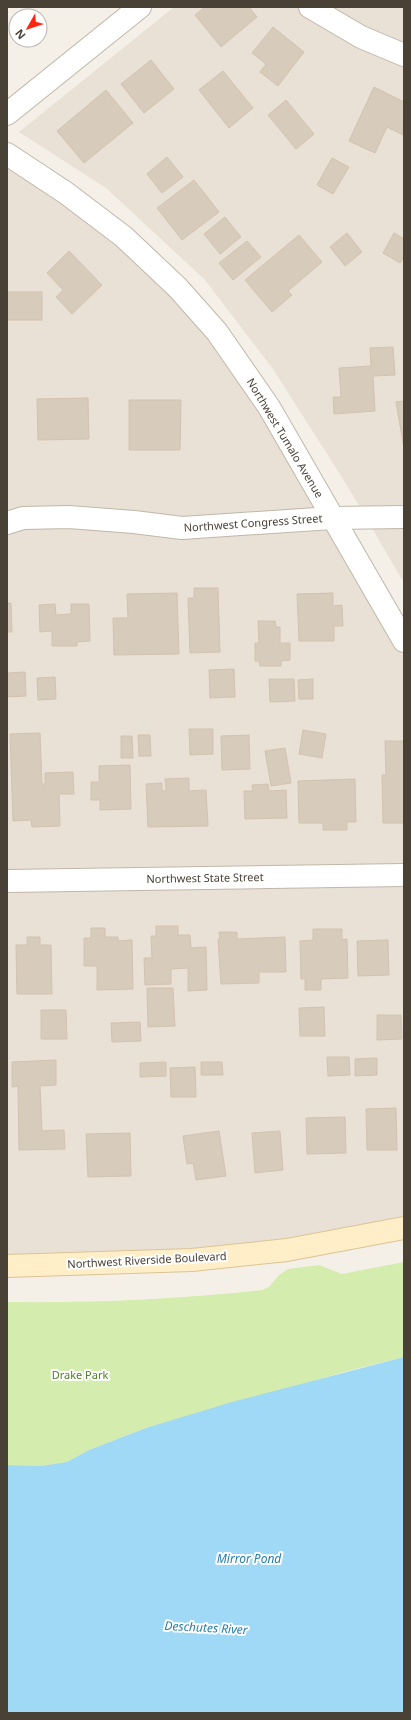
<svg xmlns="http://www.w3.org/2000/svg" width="411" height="1720" viewBox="0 0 411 1720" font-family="'Noto Sans',sans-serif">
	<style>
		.residential { fill: #e9e1d5 }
		.green { fill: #d4ecad }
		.water { fill: #a0d9f6 }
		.building { fill: #d7cbbc; stroke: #d3c2af }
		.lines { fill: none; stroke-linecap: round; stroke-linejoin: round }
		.street-casing { stroke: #c1b7a9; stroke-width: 24 }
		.secondary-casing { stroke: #dbc496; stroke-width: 24 }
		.street { stroke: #fff; stroke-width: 22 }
		.secondary { stroke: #ffeec7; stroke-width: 22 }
		.labels { text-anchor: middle; stroke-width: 4; stroke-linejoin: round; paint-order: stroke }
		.street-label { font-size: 11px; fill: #494036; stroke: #fff }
		.park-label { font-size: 11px; fill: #4d7f24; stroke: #fff }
		.water-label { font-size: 12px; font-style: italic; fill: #247cac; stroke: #fff }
	</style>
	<rect width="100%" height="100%" fill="#f5f0e7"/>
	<g class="residential">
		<polygon points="174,7 404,7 404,583 348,487 273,369 205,280 106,188 19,132"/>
		<polygon points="7,154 66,193 217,332 404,641 404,1228 379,1234 7,1266"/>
	</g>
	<path class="green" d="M 404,1262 L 404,1357 L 355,1369 L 146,1428 L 89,1450 L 67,1462 L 41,1466 L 7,1465 L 7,1302 C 92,1303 177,1299 262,1290 L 269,1287 L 279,1275 L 288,1269 L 319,1265 L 342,1274 Z"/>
	<polygon class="water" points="404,1357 404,1713 7,1713 7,1465 41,1466 67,1462 89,1450 146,1428 232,1402"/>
	<g class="building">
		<polygon points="205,7 249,7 257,17 221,47 195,15"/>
		<polygon points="273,27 304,52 278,86 260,72 266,64 252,53"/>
		<polygon points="151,60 174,89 144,113 121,84"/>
		<polygon points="223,71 253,108 229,128 199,90"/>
		<polygon points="374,87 404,102 403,135 387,127 375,153 349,141"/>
		<polygon points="106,90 133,123 84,163 57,131"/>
		<polygon points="286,100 314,134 296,149 268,115"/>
		<polygon points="167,157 183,177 162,193 147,174"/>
		<polygon points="332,158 349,167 333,194 317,185"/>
		<polygon points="194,180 219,212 182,240 157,208"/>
		<polygon points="225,217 241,237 220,254 204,234"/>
		<polygon points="347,233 362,252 345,266 330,247"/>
		<polygon points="394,233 404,239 404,256 400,263 383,253"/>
		<polygon points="299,235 322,262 288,291 292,295 272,312 245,280"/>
		<polygon points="247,241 261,257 233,280 219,263"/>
		<polygon points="69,251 102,285 72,314 56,297 63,290 47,273"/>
		<rect x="7" y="292" width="35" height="28"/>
		<polygon points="393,347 395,375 373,376 375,411 334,414 333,397 341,397 339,368 371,366 370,348"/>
		<polygon points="88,398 89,439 38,440 37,399"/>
		<polygon points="129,400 181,400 180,450 129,450"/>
		<polygon points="404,401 404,448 396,402"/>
		<polygon points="194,588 218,588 220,652 190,653 188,598 194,598"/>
		<polygon points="177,593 179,654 114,655 113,618 128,618 127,594"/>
		<polygon points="333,593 333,606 342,605 343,626 334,626 334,641 299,641 297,594"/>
		<polygon points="7,603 11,603 12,632 7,632"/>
		<polygon points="55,604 56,615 71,614 71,604 89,604 90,641 77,642 77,646 52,646 52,631 40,632 39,605"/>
		<polygon points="258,621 275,621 276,627 280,627 280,643 290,643 290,660 281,661 281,666 260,666 259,661 255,661 255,643 259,643"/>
		<polygon points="234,669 235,697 210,698 209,670"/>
		<polygon points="25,672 26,696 7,697 7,673"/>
		<polygon points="55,677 56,699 38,700 37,678"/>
		<polygon points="269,679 294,679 295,701 270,702"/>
		<polygon points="313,679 313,699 299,699 298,680"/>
		<polygon points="189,729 213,729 213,754 190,755"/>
		<polygon points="303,730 326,734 322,758 299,754"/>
		<polygon points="40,733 42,784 45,784 45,773 73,772 74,794 59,794 60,826 32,827 31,820 13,821 10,734"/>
		<polygon points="138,735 150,735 151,756 139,756"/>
		<polygon points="249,735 250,769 222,770 221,736"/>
		<polygon points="121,736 132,736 133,758 121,758"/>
		<polygon points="385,741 404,741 404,823 383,823 382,775 386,775"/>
		<polygon points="285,748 291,783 271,786 265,751"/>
		<polygon points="130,765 131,809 100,810 100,800 91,800 91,782 99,782 99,766"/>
		<polygon points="189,778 189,791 206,790 208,826 148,827 146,784 162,783 162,791 166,791 165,779"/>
		<polygon points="355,779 356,822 347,822 347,830 323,830 323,823 299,823 298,781"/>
		<polygon points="268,784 269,791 286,790 287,818 245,819 244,791 253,791 252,785"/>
		<polygon points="156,926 178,926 178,935 190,935 191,948 206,947 207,990 188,991 188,968 171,969 171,984 145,985 144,958 152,958 151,936 156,936"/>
		<polygon points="91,928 105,928 105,937 118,937 118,941 132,940 133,989 97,990 97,966 84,966 84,938 91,938"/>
		<polygon points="313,929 342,929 342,940 347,939 348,978 321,979 321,990 305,990 305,979 301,979 300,941 313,940"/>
		<polygon points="219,932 237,932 237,939 285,937 286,972 259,972 259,983 221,984 218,939 220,939"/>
		<polygon points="27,937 40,937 40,945 51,945 52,994 17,994 16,945 27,945"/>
		<polygon points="388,940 389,975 358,976 357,941"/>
		<polygon points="147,988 173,988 175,1026 148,1027"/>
		<polygon points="324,1007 325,1036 300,1036 299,1008"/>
		<polygon points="41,1010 66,1010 67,1039 41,1039"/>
		<polygon points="377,1015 401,1015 402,1039 377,1040"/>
		<polygon points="140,1022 141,1041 112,1042 111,1023"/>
		<polygon points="327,1057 349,1057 350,1075 328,1076"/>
		<polygon points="377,1058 377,1075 355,1076 355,1059"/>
		<polygon points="56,1060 56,1085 40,1086 42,1131 64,1130 65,1149 19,1150 18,1086 12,1087 12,1062"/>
		<polygon points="166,1062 166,1076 140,1077 140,1063"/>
		<polygon points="201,1062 222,1062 223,1075 201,1075"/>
		<polygon points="195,1067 196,1097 171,1097 170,1068"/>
		<polygon points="396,1108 397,1150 367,1150 366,1109"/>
		<polygon points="345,1117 346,1153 307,1154 306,1118"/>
		<polygon points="219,1131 226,1176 196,1180 193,1163 187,1164 183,1136"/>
		<polygon points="280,1131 283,1170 255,1173 252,1133"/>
		<polygon points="130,1133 131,1176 88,1177 86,1134"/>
	</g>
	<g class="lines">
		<defs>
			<g id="street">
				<polyline points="310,7 361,37 404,55"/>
				<polyline points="7,114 140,7"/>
				<polyline points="7,154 66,193 124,237 178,288 217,332 269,407 404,641"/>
				<polyline points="7,523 23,518 69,517 134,522 182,528 332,518 404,517"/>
				<polyline points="7,881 404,875"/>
			</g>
			<polyline id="secondary" points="7,1266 192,1260 287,1250 404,1228"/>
		</defs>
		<use href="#street" class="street-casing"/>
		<use href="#secondary" class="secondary-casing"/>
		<use href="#street" class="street"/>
		<use href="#secondary" class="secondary"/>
	</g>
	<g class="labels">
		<g class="street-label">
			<text transform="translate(285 438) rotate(59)" y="4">Northwest Tumalo Avenue</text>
			<text transform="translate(253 523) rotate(-4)" y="4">Northwest Congress Street</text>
			<text transform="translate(205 878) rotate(-1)" y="4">Northwest State Street</text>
			<text transform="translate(147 1260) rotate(-3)" y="4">Northwest Riverside Boulevard</text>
		</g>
		<g class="park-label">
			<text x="80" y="1379">Drake Park</text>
		</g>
		<g class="water-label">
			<text x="249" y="1563">Mirror Pond</text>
			<text transform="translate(206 1628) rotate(3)" y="4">Deschutes River</text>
		</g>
	</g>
	<rect width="411" height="1720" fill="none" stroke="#494036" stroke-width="16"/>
	<g transform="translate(28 28) rotate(231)"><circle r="19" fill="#ffffff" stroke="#b6b3af"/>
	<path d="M0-3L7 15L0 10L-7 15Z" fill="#ff2714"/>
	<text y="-6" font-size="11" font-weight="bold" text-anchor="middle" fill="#494036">N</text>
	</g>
</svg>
